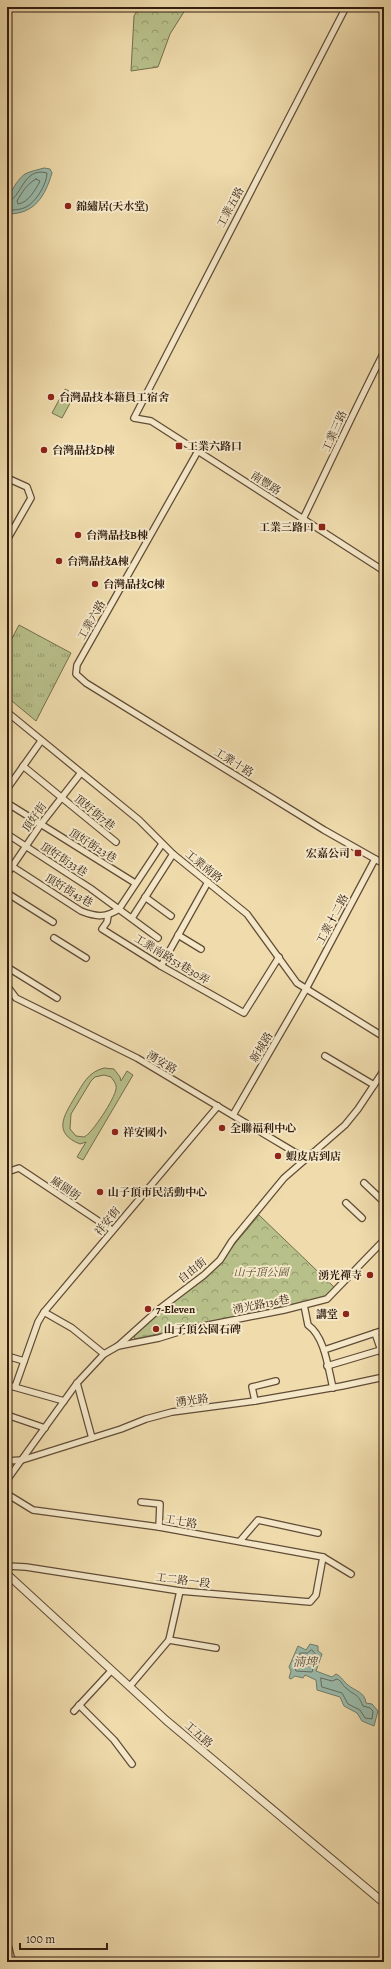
<svg xmlns="http://www.w3.org/2000/svg" width="391" height="1969" viewBox="0 0 391 1969" font-family="Alegreya,'Noto Serif TC',serif">
	<style>
		.grass { fill: url(#grass-tufts); stroke: #746e4d }
		.forest { fill: url(#forest-crowns); stroke: #746e4d }
		.pitch { fill: #b8c08a; stroke: #746e4d; fill-rule: evenodd }
		.water { fill: #9abbab; stroke: #707c6d }
		.lines { fill: none; stroke-linecap: round; stroke-linejoin: round }
		.shore { stroke: #666c5e; stroke-width: 1 }
		.minor-casing { stroke: #604c37; stroke-width: 8 }
		.tertiary-casing { stroke: #604c37; stroke-width: 9 }
		.minor { stroke: #f5e8c9; stroke-width: 5.5 }
		.tertiary { stroke: #f5e8c9; stroke-width: 7 }
		.poi-dot { fill: #8f2418; stroke: #f5e8c9; stroke-width: 1.5 }
		.labels { text-anchor: middle; stroke-width: 4; stroke-linejoin: round; paint-order: stroke }
		.poi-label { font-size: 11px; font-weight: bold; fill: #311d10; stroke: #f5e8c9; text-anchor: start }
		.street-label { font-size: 11px; fill: #311d10; stroke: #f5e8c9 }
		.park-label { font-size: 11px; font-style: italic; fill: #5a4e35; stroke: #f5e8c9 }
		.water-label { font-size: 12px; font-style: italic; fill: #504c3e; stroke: #f5e8c9 }
	</style>
	<defs>
		<pattern id="grass-tufts" width="24" height="20" patternUnits="userSpaceOnUse"><rect width="24" height="20" fill="#b8c08a"/><path d="M3 7l-1-3M5 7V3M7 7l1-3M15 17l-1-3M17 17v-4M19 17l1-3" fill="none" stroke="#969b6f"/></pattern>
		<pattern id="forest-crowns" width="20" height="18" patternUnits="userSpaceOnUse"><rect width="20" height="18" fill="#b8c08a"/><path d="M2 6a3 3 0 1 1 6 0M12 15a3 3 0 1 1 6 0" fill="none" stroke="#969b6f"/></pattern>
	</defs>
	<rect width="100%" height="100%" fill="#efdbac"/>
	<filter id="stains"><feTurbulence type="fractalNoise" baseFrequency=".005" numOctaves="4"/><feColorMatrix values="0 0 0 0 .2 0 0 0 0 .09 0 0 0 0 .02 0 0 0 .5 -.17"/></filter>
	<radialGradient id="worn" r=".72"><stop offset=".6" stop-color="#630" stop-opacity="0"/><stop offset="1" stop-color="#630" stop-opacity=".3"/></radialGradient>
	<polygon class="grass" points="19,625 71,653 36,721 7,697 7,648"/>
	<g class="forest">
		<polygon points="139,7 187,7 170,34 158,67 131,71 134,16"/>
		<polygon points="259,1215 335,1288 326,1297 135,1339 134,1335 164,1309 207,1277"/>
	</g>
	<g class="pitch">
		<polygon points="65,389 75,394 62,418 52,413"/>
		<path d="M 104,1068 L 114,1069 L 120,1077 L 121,1081 L 127,1071 L 133,1075 L 83,1160 L 77,1157 L 86,1142 L 80,1144 C 53,1133 63,1117 75,1097 C 83,1084 88,1072 104,1068 ZM 104,1075 L 111,1077 C 114,1081 117,1085 116,1089 C 115,1098 92,1134 84,1137 L 76,1136 L 70,1129 L 71,1114 L 91,1081 L 95,1077 Z"/>
	</g>
	<g class="water">
		<path d="M 44,168 L 50,169 L 52,173 C 45,196 35,214 8,214 C 4,202 15,181 25,174 C 31,171 37,170 44,168 Z"/>
		<path d="M 310,1644 L 318,1646 L 318,1651 L 322,1654 L 316,1671 L 332,1677 L 336,1674 C 342,1677 343,1681 348,1685 C 355,1691 365,1692 366,1703 L 372,1704 L 378,1711 L 374,1726 L 362,1721 L 357,1713 L 344,1706 L 340,1697 L 317,1690 L 316,1680 L 305,1675 L 303,1678 L 295,1676 L 291,1679 L 289,1678 L 291,1671 L 289,1667 L 298,1646 L 306,1650 Z"/>
	</g>
	<g class="lines">
		<g class="shore">
			<path d="M 36,179 L 40,181 C 36,189 28,203 18,204 L 17,201 C 22,192 27,184 36,179 Z"/>
			<path d="M 7,202 C 21,200 23,166 47,173 C 47,184 36,202 26,207 C 20,210 14,210 7,210"/>
			<polygon points="312,1650 317,1656 312,1672 296,1671 294,1667 300,1653 307,1653"/>
			<path d="M 321,1678 L 332,1681 L 337,1679 C 342,1681 342,1685 346,1688 C 356,1697 357,1692 363,1706 L 370,1708 L 373,1711 L 372,1719 L 365,1718 L 360,1710 L 348,1704 L 342,1693 L 322,1687 Z"/>
		</g>
		<defs>
			<g id="minor">
				<polyline points="346,7 134,418 151,421 384,571"/>
				<polyline points="198,451 77,665 76,674 86,683 324,830 384,864"/>
				<polyline points="7,478 27,487 31,498 7,540"/>
				<path d="M 303,519 C 330,463 356,407 384,352"/>
				<polyline points="7,712 139,820 173,854 247,914 297,983 384,1037"/>
				<polyline points="23,766 116,842"/>
				<polyline points="7,789 41,741"/>
				<polyline points="7,803 135,883"/>
				<polyline points="7,834 90,888 158,938"/>
				<path d="M 7,863 L 81,911 C 96,917 106,918 119,909 L 162,844"/>
				<polyline points="7,874 41,824 80,774"/>
				<polyline points="7,893 53,922"/>
				<polyline points="145,897 171,916"/>
				<polyline points="108,916 107,922 102,929 161,966 244,1013 279,957"/>
				<polyline points="132,918 173,854"/>
				<polyline points="178,935 201,949"/>
				<polyline points="54,938 86,958"/>
				<polyline points="161,966 208,882"/>
				<polyline points="7,967 57,998"/>
				<polyline points="7,986 16,998 137,1058 306,1159"/>
				<polyline points="325,1056 374,1085"/>
				<polyline points="233,1115 306,989 375,859"/>
				<polyline points="7,1172 19,1168 112,1230"/>
				<polyline points="364,1183 384,1202"/>
				<polyline points="346,1203 362,1218"/>
				<path d="M 304,1305 L 308,1325 C 325,1337 328,1368 333,1388"/>
				<polyline points="44,1312 72,1328 104,1354"/>
				<polyline points="375,1333 384,1359"/>
				<polyline points="118,1346 159,1338 188,1329 284,1310 327,1299 384,1240"/>
				<polyline points="324,1350 384,1330"/>
				<polyline points="7,1356 24,1361"/>
				<polyline points="327,1366 384,1349"/>
				<polyline points="77,1383 92,1438"/>
				<polyline points="7,1385 64,1401"/>
				<polyline points="15,1387 38,1322 44,1312 218,1106"/>
				<polyline points="255,1401 252,1387 276,1381"/>
				<polyline points="7,1415 45,1428"/>
				<polyline points="7,1461 22,1460 121,1429 146,1419 172,1412 255,1401 342,1386 384,1377"/>
				<polyline points="7,1480 77,1383 104,1354 118,1346 158,1310 204,1275 220,1260 232,1241 284,1178 345,1125 358,1109 384,1070"/>
				<polyline points="7,1494 33,1510 159,1527 323,1557 351,1574"/>
				<polyline points="141,1502 160,1504 159,1527"/>
				<polyline points="240,1541 258,1520 318,1533"/>
				<polyline points="7,1566 26,1567 180,1591 310,1602 316,1595 323,1557"/>
				<polyline points="169,1640 216,1648"/>
				<polyline points="130,1686 169,1640 180,1591"/>
				<polyline points="79,1705 114,1740 132,1764"/>
				<polyline points="74,1711 111,1671"/>
				<polyline points="7,1941 11,1957 14,1962"/>
			</g>
			<polyline id="tertiary" points="7,1574 167,1721 384,1903"/>
		</defs>
		<use href="#minor" class="minor-casing"/>
		<use href="#tertiary" class="tertiary-casing"/>
		<use href="#minor" class="minor"/>
		<use href="#tertiary" class="tertiary"/>
	</g>
	<g class="poi-dot">
		<circle cx="68" cy="206" r="4"/>
		<circle cx="51" cy="397" r="4"/>
		<rect x="175" y="442" width="8" height="8" rx="2"/>
		<circle cx="44" cy="450" r="4"/>
		<rect x="318" y="523" width="8" height="8" rx="2"/>
		<circle cx="78" cy="535" r="4"/>
		<circle cx="59" cy="561" r="4"/>
		<circle cx="95" cy="584" r="4"/>
		<rect x="354" y="849" width="8" height="8" rx="2"/>
		<circle cx="222" cy="1128" r="4"/>
		<circle cx="115" cy="1132" r="4"/>
		<circle cx="278" cy="1156" r="4"/>
		<circle cx="100" cy="1192" r="4"/>
		<circle cx="370" cy="1275" r="4"/>
		<circle cx="148" cy="1309" r="4"/>
		<circle cx="346" cy="1314" r="4"/>
		<circle cx="156" cy="1329" r="4"/>
	</g>
	<g class="labels">
		<g class="poi-label">
			<text x="76" y="210">錦繡居(天水堂)</text>
			<text x="59" y="401">台灣晶技本籍員工宿舍</text>
			<text x="187" y="450">工業六路口</text>
			<text x="52" y="454">台灣晶技D棟</text>
			<text x="314" y="531" text-anchor="end">工業三路口</text>
			<text x="86" y="539">台灣晶技B棟</text>
			<text x="67" y="565">台灣晶技A棟</text>
			<text x="103" y="588">台灣晶技C棟</text>
			<text x="350" y="857" text-anchor="end">宏嘉公司</text>
			<text x="230" y="1132">全聯福利中心</text>
			<text x="123" y="1136">祥安國小</text>
			<text x="286" y="1160">蝦皮店到店</text>
			<text x="108" y="1196">山子頂市民活動中心</text>
			<text x="362" y="1279" text-anchor="end">湧光禪寺</text>
			<text x="156" y="1313">7-Eleven</text>
			<text x="338" y="1318" text-anchor="end">講堂</text>
			<text x="164" y="1333">山子頂公園石碑</text>
		</g>
		<g class="street-label">
			<text transform="translate(230 207) rotate(-62)" y="4">工業五路</text>
			<text transform="translate(334 431) rotate(-66)" y="4">工業三路</text>
			<text transform="translate(266 483) rotate(33)" y="4">南豐路</text>
			<text transform="translate(91 620) rotate(-60)" y="4">工業六路</text>
			<text transform="translate(234 762) rotate(32)" y="4">工業十路</text>
			<text transform="translate(95 812) rotate(39)" y="4">頂好街7巷</text>
			<text transform="translate(34 817) rotate(-55)" y="4">頂好街</text>
			<text transform="translate(93 845) rotate(32)" y="4">頂好街23巷</text>
			<text transform="translate(64 859) rotate(33)" y="4">頂好街33巷</text>
			<text transform="translate(204 866) rotate(39)" y="4">工業南路</text>
			<text transform="translate(69 890) rotate(31)" y="4">頂好街43巷</text>
			<text transform="translate(332 919) rotate(-62)" y="4">工業十二路</text>
			<text transform="translate(172 959) rotate(31)" y="4">工業南路53巷30弄</text>
			<text transform="translate(261 1047) rotate(-59)" y="4">新城路</text>
			<text transform="translate(162 1062) rotate(31)" y="4">湧安路</text>
			<text transform="translate(66 1188) rotate(34)" y="4">麻園街</text>
			<text transform="translate(107 1221) rotate(-50)" y="4">祥安街</text>
			<text transform="translate(192 1270) rotate(-39)" y="4">自由街</text>
			<text transform="translate(261 1304) rotate(-11)" y="4">湧光路136巷</text>
			<text transform="translate(192 1400) rotate(-8)" y="4">湧光路</text>
			<text transform="translate(181 1521) rotate(10)" y="4">工七路</text>
			<text transform="translate(183 1580) rotate(7)" y="4">工二路一段</text>
			<text transform="translate(199 1734) rotate(41)" y="4">工五路</text>
		</g>
		<g class="park-label">
			<text x="261" y="1276">山子頂公園</text>
		</g>
		<g class="water-label">
			<text x="305" y="1666">湳埤</text>
		</g>
	</g>
	<rect width="391" height="1969" fill="none" stroke="#efdbac" stroke-width="24"/>
	<rect x="8" y="8" width="375" height="1953" fill="none" stroke="#311d10" stroke-width="2"/>
	<rect x="12" y="12" width="367" height="1945" fill="none" stroke="#311d10"/>
	<path d="M20 1943v6h87v-6" fill="none" stroke="#311d10" stroke-width="2"/>
	<text x="26" y="1943" font-size="12" fill="#311d10" stroke="#f5e8c9" stroke-width="3" paint-order="stroke">100 m</text>
	<rect width="100%" height="100%" filter="url(#stains)"/>
	<rect width="100%" height="100%" fill="url(#worn)"/>
</svg>
